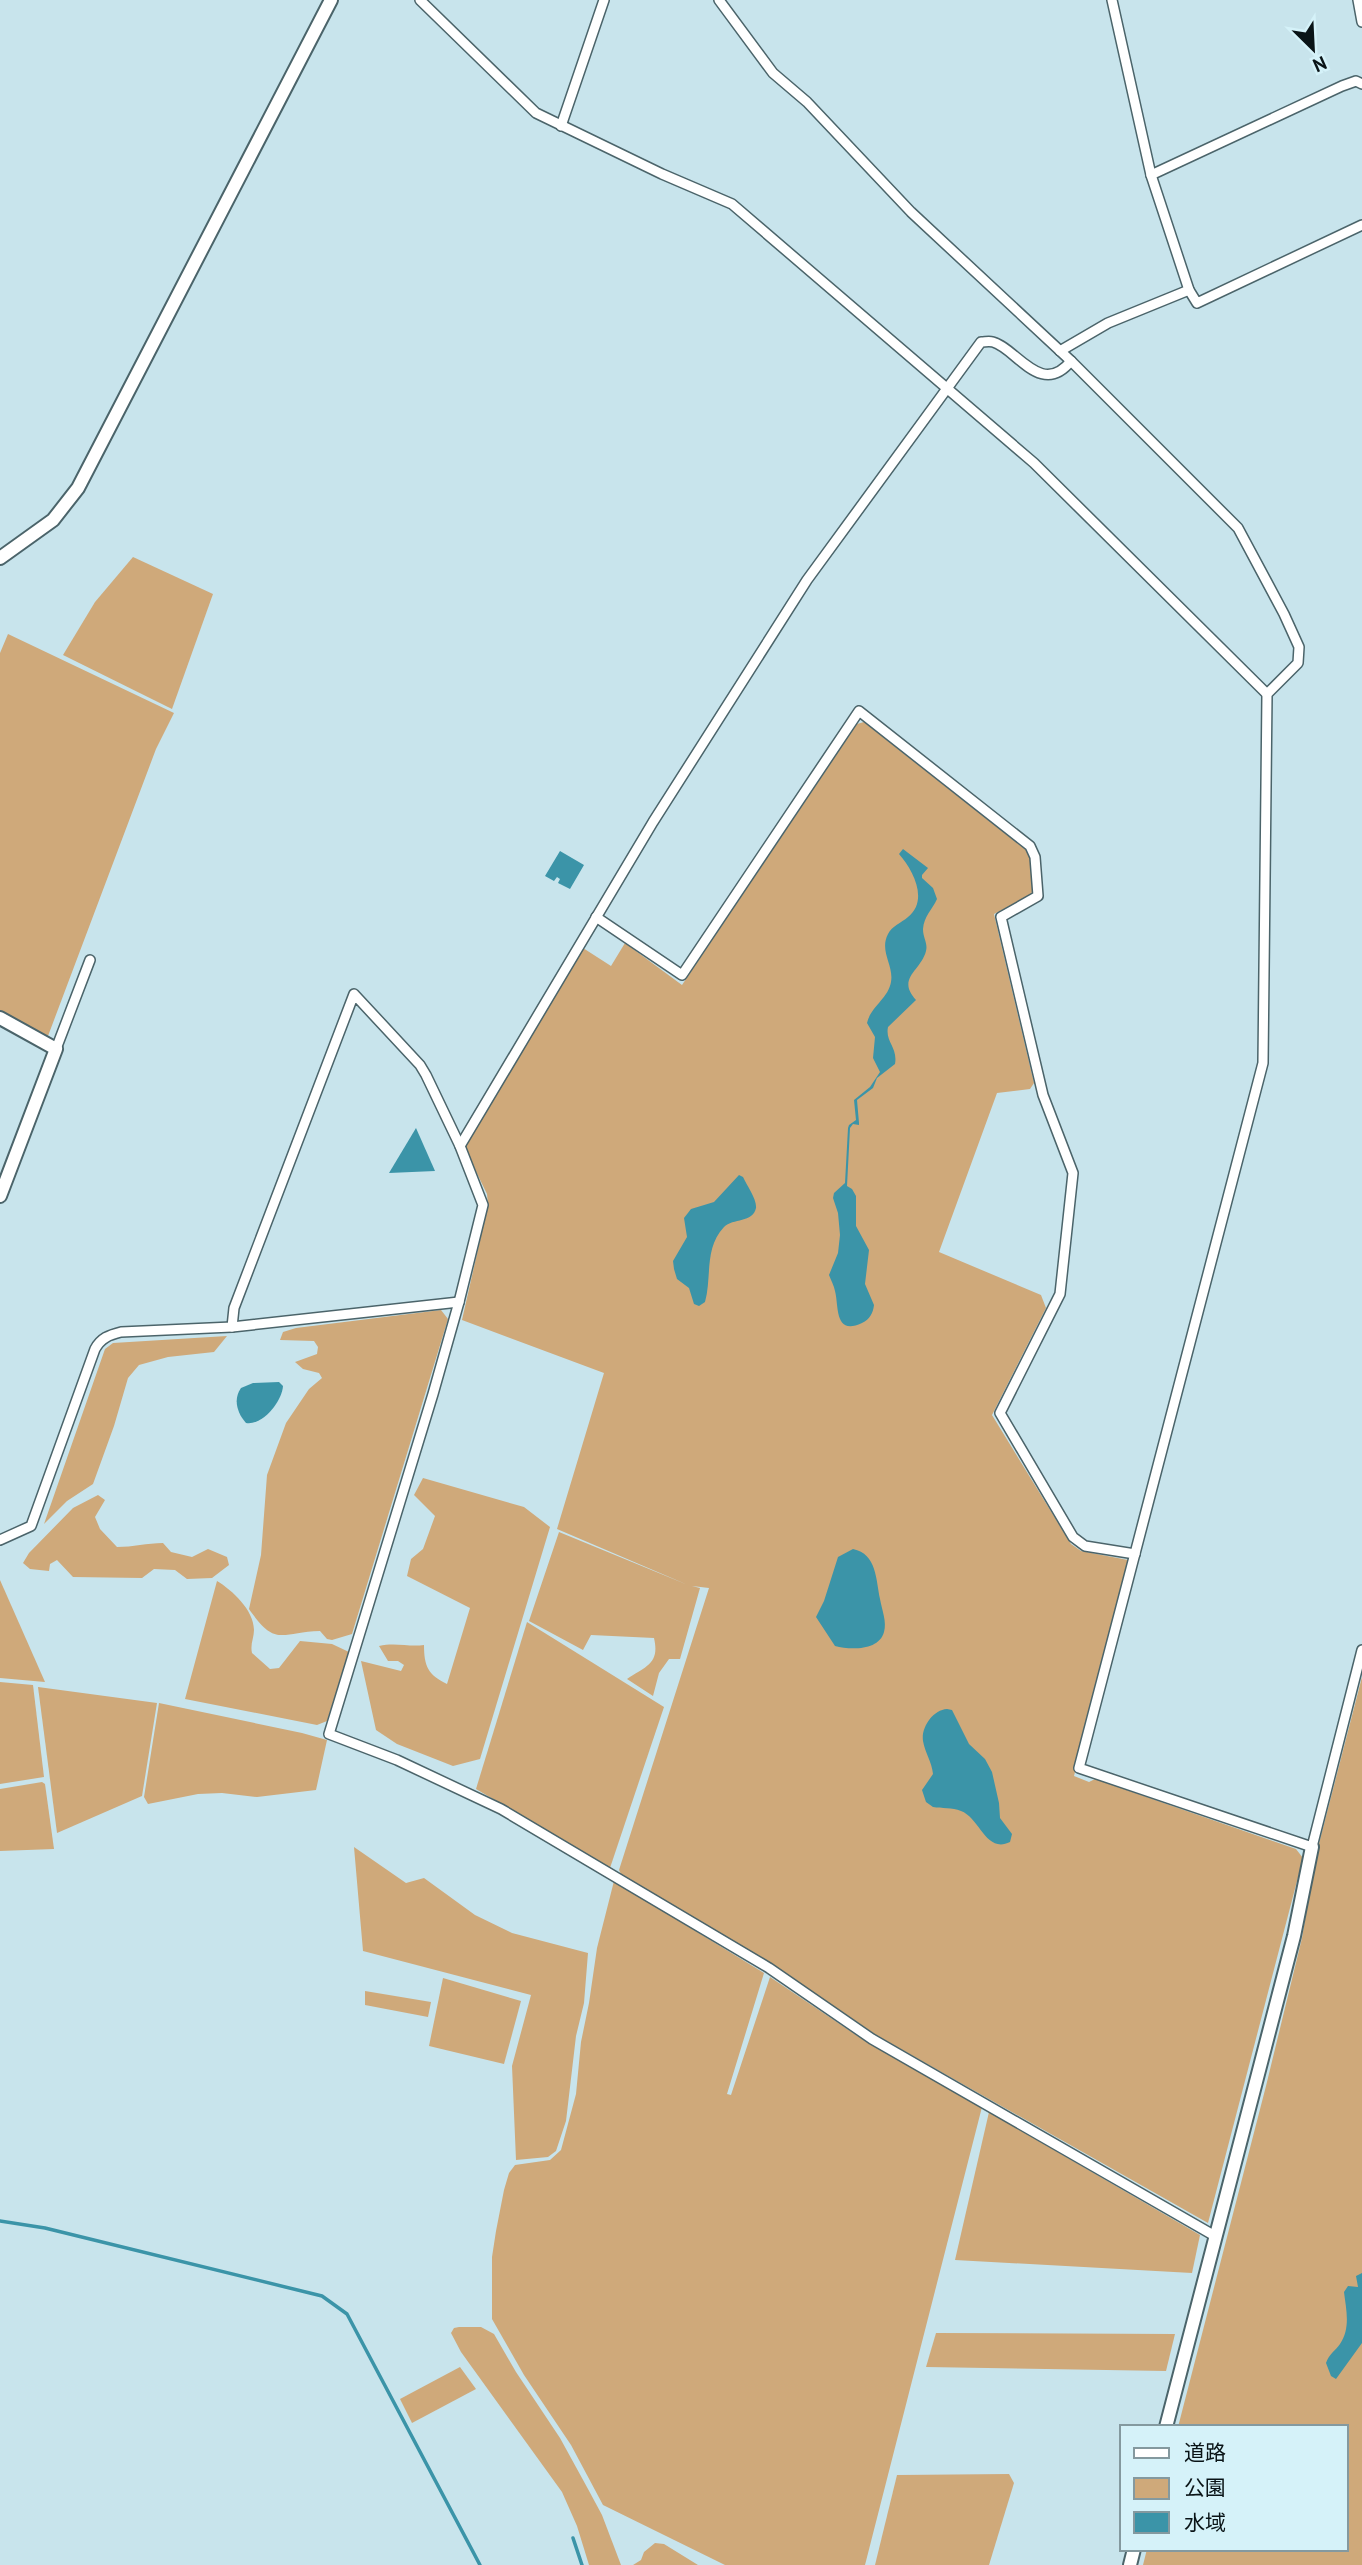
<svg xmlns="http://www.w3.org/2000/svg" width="1362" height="2565" viewBox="0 0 1362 2565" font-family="'PT Sans','Noto Sans JP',sans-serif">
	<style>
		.green { fill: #cfa97a }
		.water { fill: #3b94a8 }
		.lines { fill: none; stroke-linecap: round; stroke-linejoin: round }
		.stream { stroke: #3b94a8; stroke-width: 3.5 }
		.street-casing { stroke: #4b646a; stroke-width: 12 }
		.secondary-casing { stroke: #4b646a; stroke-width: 16 }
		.street { stroke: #fff; stroke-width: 9 }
		.secondary { stroke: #fff; stroke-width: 12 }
	</style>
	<rect width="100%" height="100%" fill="#c8e4ec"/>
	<g class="green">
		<polygon points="133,557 213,594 172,709 63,655 95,602"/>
		<polygon points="8,634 174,713 156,749 48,1036 0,1010 0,653"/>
		<path d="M 864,722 L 1026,850 L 1030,859 L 1033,891 L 1029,896 L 994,914 L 1034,1083 L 1030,1089 L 997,1093 L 939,1252 L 1041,1295 L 1046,1308 L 992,1415 L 1071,1544 L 1081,1551 L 1128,1560 L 1074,1776 L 1089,1782 L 1095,1779 L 1296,1849 L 1303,1858 L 1208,2223 L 876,2035 L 772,1964 L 621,1874 L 619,1870 L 709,1588 L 692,1586 L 700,1588 L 680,1659 L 669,1659 L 659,1673 L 653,1696 L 627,1679 C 646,1666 660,1664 654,1638 L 591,1635 L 583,1650 L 529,1621 L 559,1532 L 688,1585 L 557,1529 L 604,1373 L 462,1320 L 488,1205 L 487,1194 L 464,1147 L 583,948 L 611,966 L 625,943 L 682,985 L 857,724 Z"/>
		<path d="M 441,1310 L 448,1319 L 352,1634 L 332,1640 L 327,1639 L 320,1631 C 281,1632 276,1648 249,1609 L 261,1555 L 267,1475 L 286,1423 L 309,1389 L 322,1378 L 319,1373 L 303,1369 L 295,1362 L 317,1354 L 318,1347 L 314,1341 L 280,1340 L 283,1332 L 296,1328 Z"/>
		<polygon points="227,1336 214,1352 168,1357 139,1365 128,1378 114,1426 93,1484 67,1501 44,1524 105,1349 113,1343"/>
		<path d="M 423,1478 L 524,1507 L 550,1527 L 480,1759 L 453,1766 L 397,1744 L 376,1730 L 361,1661 L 401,1671 L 404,1665 L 398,1661 L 388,1661 L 379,1646 C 395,1642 408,1647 424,1645 C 424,1666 428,1675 447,1684 L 470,1608 L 407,1576 L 411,1559 L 423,1549 L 435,1516 L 414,1495 Z"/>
		<path d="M 98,1495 L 105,1500 L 95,1517 L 100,1529 L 117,1547 C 133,1547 147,1543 163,1543 L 171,1552 L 192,1557 L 208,1549 L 227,1557 L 229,1565 L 212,1578 L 187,1579 L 175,1570 L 154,1569 L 142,1578 L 73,1577 L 57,1560 L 50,1564 L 49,1571 L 30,1569 L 23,1563 L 29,1553 L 73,1508 Z"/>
		<polygon points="0,1580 45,1682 0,1678"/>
		<path d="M 217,1581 C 232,1590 254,1610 254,1630 C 254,1638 250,1644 252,1653 L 270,1669 L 279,1668 L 300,1641 L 332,1644 L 349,1652 L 327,1721 L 317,1725 L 185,1699 Z"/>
		<polygon points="527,1622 664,1707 610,1868 476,1789"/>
		<polygon points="1362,1677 1362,2565 1143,2565 1147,2549 1346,2549 1346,2427 1178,2427 1266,2086 1302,1938 1315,1859"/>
		<polygon points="0,1682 33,1685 44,1777 0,1784"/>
		<polygon points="38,1687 157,1703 142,1796 57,1833"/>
		<polygon points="159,1703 302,1733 327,1740 316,1790 257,1797 222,1793 198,1794 148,1804 144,1797"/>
		<polygon points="42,1782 45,1784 54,1849 0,1851 0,1789"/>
		<polygon points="354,1847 406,1883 424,1878 475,1915 512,1933 588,1953 584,2003 576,2036 566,2121 556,2151 548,2157 516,2160 512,2066 531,1995 363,1951"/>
		<polygon points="614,1881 764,1973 727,2094 731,2095 770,1977 868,2043 982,2107 865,2565 725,2565 603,2505 571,2445 524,2375 492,2319 492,2257 496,2231 504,2190 509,2173 515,2165 550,2160 561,2150 576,2094 581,2042 589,2003 597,1948"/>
		<polygon points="443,1978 521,2001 504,2064 429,2046"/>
		<polygon points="365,1991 431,2002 428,2017 365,2005"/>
		<polygon points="989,2112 1200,2235 1192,2273 955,2260"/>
		<polygon points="459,2327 481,2327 494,2334 516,2372 560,2438 588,2489 602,2515 621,2565 589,2565 577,2526 562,2492 461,2352 451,2333 454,2328"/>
		<polygon points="936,2333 1175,2334 1166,2371 926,2367"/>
		<polygon points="460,2367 476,2389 412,2423 400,2399"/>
		<polygon points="1009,2474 1014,2483 989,2565 875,2565 897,2475"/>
		<polygon points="655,2543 664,2544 698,2565 633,2565 641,2560 644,2552"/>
	</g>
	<g class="water">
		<path d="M 903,849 L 928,868 L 922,875 L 922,878 L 933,888 L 937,899 C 932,910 924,916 923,929 C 923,938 928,943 926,951 C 921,971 896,978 916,1000 L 888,1027 C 885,1042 898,1047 895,1064 L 877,1078 L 873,1088 L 857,1100 L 859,1123 L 859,1125 L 853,1124 L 850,1128 L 847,1186 L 852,1189 L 856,1196 L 856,1226 L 869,1250 L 865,1284 L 874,1305 C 873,1313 870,1319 862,1323 C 834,1336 839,1306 835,1291 C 834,1286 831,1280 829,1275 L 838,1253 L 840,1235 L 838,1213 L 833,1198 L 834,1193 L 845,1183 L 848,1128 L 849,1125 L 856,1120 L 854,1100 L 870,1087 L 880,1072 L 873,1058 L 875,1037 L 867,1023 C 871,1006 888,999 891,982 C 894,965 879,951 888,934 C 892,926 901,923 908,917 C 929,900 913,870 899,854 Z"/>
		<polygon points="560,851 584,865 570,889 558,883 560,879 557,877 554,881 545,876"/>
		<polygon points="416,1128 435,1171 389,1173"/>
		<path d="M 739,1175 L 743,1177 C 747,1186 757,1199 756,1208 C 753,1223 733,1218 724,1227 C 704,1248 712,1277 705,1302 L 699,1306 L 694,1304 L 689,1288 L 677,1279 L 674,1269 L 673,1261 L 687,1237 L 684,1218 L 691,1209 L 714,1202 Z"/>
		<path d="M 279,1382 L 283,1386 C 282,1402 262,1426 246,1423 C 237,1413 233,1399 241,1388 L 253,1383 Z"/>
		<path d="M 853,1549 C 877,1554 876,1580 880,1599 C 882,1610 887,1622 884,1632 C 879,1651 850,1650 835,1646 L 816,1617 L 824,1601 L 838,1557 Z"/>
		<path d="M 947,1709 L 952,1710 L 969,1744 L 985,1759 L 992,1772 L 999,1803 L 1000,1818 L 1012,1834 L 1010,1842 C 986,1854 980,1818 961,1811 C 952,1807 942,1809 933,1807 L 926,1802 L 922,1790 L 933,1774 C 932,1762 925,1753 923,1741 C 921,1727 933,1710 947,1709 Z"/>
		<path d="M 1362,2273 L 1362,2343 L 1336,2379 L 1331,2376 L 1326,2363 C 1329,2354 1335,2351 1340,2344 C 1351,2328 1346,2309 1344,2292 L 1348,2286 L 1358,2287 L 1356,2276 Z"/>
	</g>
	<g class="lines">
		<g class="stream">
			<polyline points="0,2221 45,2228 322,2296 347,2314 480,2565"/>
			<polyline points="573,2538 582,2565"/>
		</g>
		<defs>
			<g id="street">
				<polyline points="420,0 536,113 662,174 732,204 1034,463 1267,694"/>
				<polyline points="719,0 773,73 807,102 911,212 1071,361 1238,528 1284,614 1299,647 1298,663 1267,694 1263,1063 1079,1768 1312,1847 1362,1650"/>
				<polyline points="1112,0 1151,175 1189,290 1197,303 1362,225"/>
				<polyline points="1358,0 1362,22"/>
				<polyline points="561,126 604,0"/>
				<polyline points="1151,175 1342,86 1356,81 1362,84"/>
				<polyline points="1060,351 1108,323 1189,290"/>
				<polyline points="596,917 682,975 859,711 1030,846 1035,857 1038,896 1001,917 1043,1095 1073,1173 1060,1294 1000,1413 1073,1537 1085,1546 1135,1554"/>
				<polyline points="56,1049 90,960"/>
				<path d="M 460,1146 L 653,822 L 807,580 L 981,342 C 985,342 989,341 993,342 C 1016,348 1041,398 1071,361"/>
				<polyline points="232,1327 234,1308 354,994 420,1065 426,1075 460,1146 483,1205 459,1302 433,1394 329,1734 397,1760 501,1809 769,1968 872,2039 1215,2236"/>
				<path d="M 0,1540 L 31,1526 L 95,1349 C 101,1338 109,1335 121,1332 L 232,1327 L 459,1302"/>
			</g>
			<g id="secondary">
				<polyline points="0,558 53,520 78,488 331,0"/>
				<polyline points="0,1018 56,1049 0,1196"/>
				<polyline points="1166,2427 1294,1936 1312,1847"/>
				<polyline points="1130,2565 1134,2549"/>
			</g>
		</defs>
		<use href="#street" class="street-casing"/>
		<use href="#secondary" class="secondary-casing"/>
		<use href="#street" class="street"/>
		<use href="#secondary" class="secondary"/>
	</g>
	<rect x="1120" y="2425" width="228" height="126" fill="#d5f2f9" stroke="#84999f" stroke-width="2"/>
	<rect x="1134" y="2448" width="35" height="10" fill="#ffffff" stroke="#84999f" stroke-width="2"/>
	<text x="1184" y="2460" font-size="21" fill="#0a1417">道路</text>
	<rect x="1134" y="2478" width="35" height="21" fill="#cfa97a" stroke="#84999f" stroke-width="2"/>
	<text x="1184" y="2495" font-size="21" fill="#0a1417">公園</text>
	<rect x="1134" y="2512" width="35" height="21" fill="#3b94a8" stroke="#84999f" stroke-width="2"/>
	<text x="1184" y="2530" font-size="21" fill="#0a1417">水域</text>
	<g transform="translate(1313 49) rotate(156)" stroke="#d5f2f9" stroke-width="5" paint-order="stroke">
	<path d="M0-5L12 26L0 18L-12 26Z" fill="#0a1417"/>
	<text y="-10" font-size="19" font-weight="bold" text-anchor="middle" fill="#0a1417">N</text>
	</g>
</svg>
